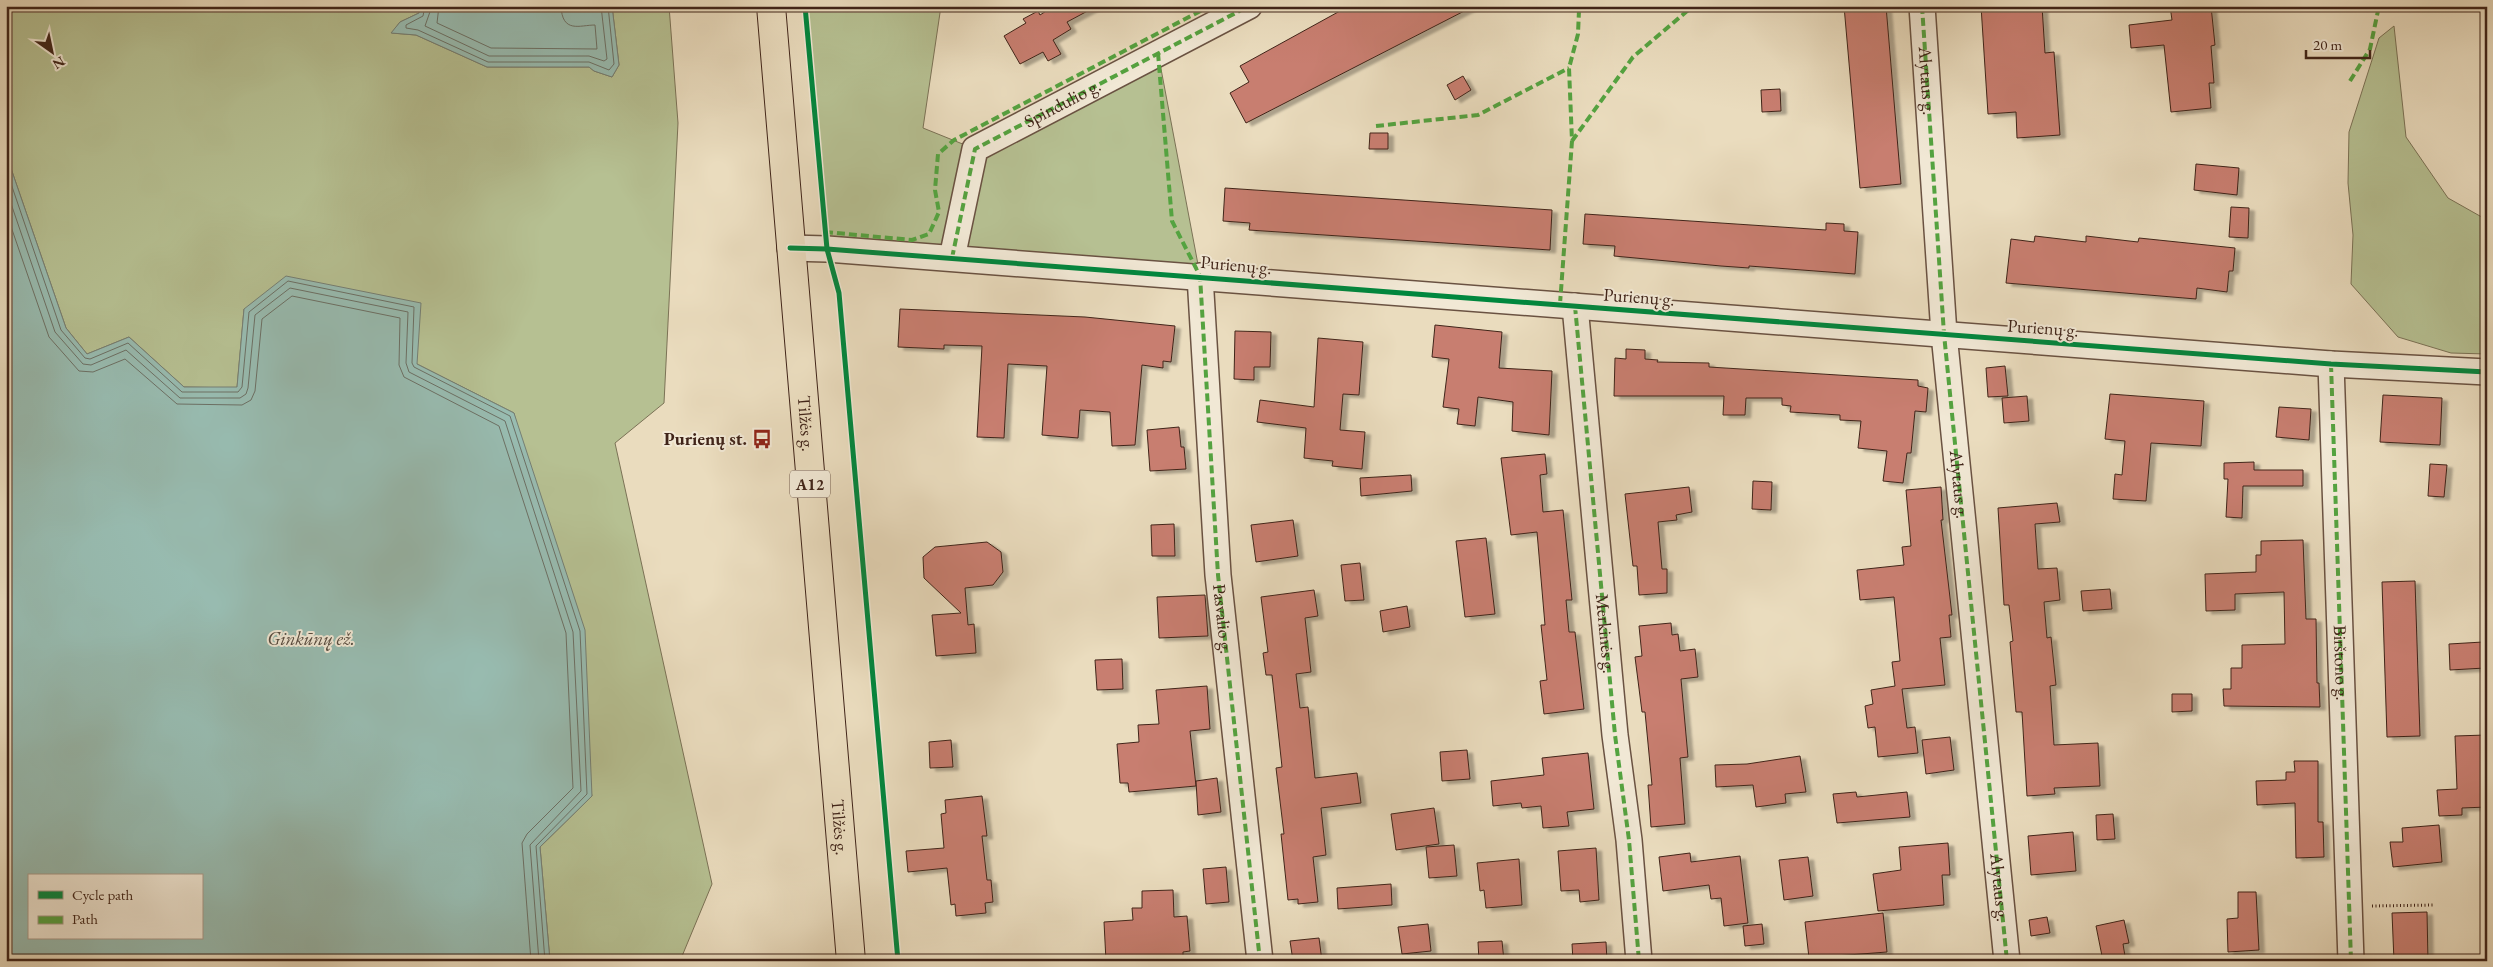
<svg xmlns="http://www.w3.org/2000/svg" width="2493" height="967" viewBox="0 0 2493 967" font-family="'EB Garamond',serif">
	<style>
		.green { fill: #b6c092; stroke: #7b7256 }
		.water { fill: #98bcb1; stroke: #757f74; fill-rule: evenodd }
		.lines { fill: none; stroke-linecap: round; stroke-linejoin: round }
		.shore { stroke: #6c7065; stroke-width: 1 }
		.building { fill: #c87e70; stroke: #402419; filter: url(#shadow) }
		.street-casing { stroke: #6a5242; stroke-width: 28 }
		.highway-casing { stroke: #402419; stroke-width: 30 }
		.path { stroke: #402419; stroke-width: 3; stroke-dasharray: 1 2.5; stroke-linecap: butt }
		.street { stroke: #f1e8d5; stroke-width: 25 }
		.highway { stroke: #eadcbe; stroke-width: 28 }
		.quiet { stroke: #54a340; stroke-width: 4; stroke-dasharray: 8 4; stroke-linecap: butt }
		.cycleway-casing { stroke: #f1e8d5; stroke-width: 8 }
		.cycleway { stroke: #00873e; stroke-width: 5 }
		.labels { text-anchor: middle; stroke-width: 4; stroke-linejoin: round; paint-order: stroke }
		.shield { fill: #f1e8d5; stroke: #755f51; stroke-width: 1 }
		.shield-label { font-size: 16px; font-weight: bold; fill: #402419 }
		.street-label { font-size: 18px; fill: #402419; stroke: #f1e8d5 }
		.poi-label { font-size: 18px; font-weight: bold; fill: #402419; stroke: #f1e8d5; text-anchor: end }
		.water-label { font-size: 19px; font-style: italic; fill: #564a3f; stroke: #f1e8d5 }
	</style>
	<defs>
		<filter id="shadow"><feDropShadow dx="5.5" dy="3" stdDeviation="1" flood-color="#0004"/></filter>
	</defs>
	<rect width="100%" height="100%" fill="#eadcbe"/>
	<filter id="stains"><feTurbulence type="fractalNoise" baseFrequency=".004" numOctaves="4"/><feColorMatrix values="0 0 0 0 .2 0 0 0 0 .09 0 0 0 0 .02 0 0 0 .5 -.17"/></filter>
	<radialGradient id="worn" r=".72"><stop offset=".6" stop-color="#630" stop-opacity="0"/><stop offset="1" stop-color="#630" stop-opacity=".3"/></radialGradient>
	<g class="green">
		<polygon points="6,6 421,6 419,13 400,22 392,33 416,35 487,67 589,67 594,71 612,77 619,65 612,6 669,6 678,123 664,403 615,443 712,884 680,961 550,961 540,847 592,796 514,413 417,364 244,309 237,388 184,387 129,337 87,354 66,328 6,154"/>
		<polygon points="805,6 941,6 923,128 975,149 1158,53 1200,275 827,249"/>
		<polygon points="2394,26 2406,137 2448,198 2487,220 2487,354 2451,353 2398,337 2351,284 2353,235 2348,183 2349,132 2379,38"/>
	</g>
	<g class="water">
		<polygon points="421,6 580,6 580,10 586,6 612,6 619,65 612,77 594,71 589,67 487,67 416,35 391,33 400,22 419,13"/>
		<path d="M 6,154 L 66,328 L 87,354 L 129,337 L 184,387 L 237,387 L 244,309 L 286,276 L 421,303 L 417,364 L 514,413 L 585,630 L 592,796 L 540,847 L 550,961 L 6,961 ZM 29,876 L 201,876 L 201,938 L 29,938 Z"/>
	</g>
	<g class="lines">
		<g class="shore">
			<polyline points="425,6 423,16 406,25 406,28 418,30 488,62 589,62 609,70 614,64 608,6"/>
			<polyline points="432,6 425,26 489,56 589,56 604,61 607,59 601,6"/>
			<path d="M 439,6 L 437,23 L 491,48 L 597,49 L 595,25 C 580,25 562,34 561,6"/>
			<polyline points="6,169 61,330 85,358 90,359 128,343 182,392 238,392 242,387 249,312 288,281 414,307 412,363 414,367 510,416 580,631 587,794 536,846 545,961"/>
			<polyline points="6,189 55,332 83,364 91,365 126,350 180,398 240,398 246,394 248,388 255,315 290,288 408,312 406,363 409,372 505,421 573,632 581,791 530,845 539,961"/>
			<polyline points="6,212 49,337 79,371 93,372 125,359 177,404 242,405 251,400 255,391 262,319 292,296 400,318 399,365 404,377 499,426 566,633 573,788 527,834 522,843 531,961"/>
		</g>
	</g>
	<g class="building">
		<polygon points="1054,6 1097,6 1067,22 1071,29 1053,40 1061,54 1048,61 1043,52 1020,64 1004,36 1026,23 1023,19 1038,11 1040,15"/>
		<polygon points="1349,6 1474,6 1246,123 1230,93 1249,82 1240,66"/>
		<polygon points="1844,6 1886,6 1901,184 1860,188"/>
		<polygon points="1981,6 2042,6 2045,53 2054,52 2060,135 2017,138 2016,112 1988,114"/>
		<polygon points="2170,6 2211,6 2215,45 2211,46 2214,83 2209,83 2211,108 2171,112 2164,45 2131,48 2129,25 2172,20"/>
		<polygon points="1463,76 1471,90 1455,100 1447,85"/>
		<polygon points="1780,89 1781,111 1762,112 1761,90"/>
		<polygon points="1370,133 1388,133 1388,149 1369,149"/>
		<polygon points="2196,164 2239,168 2237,195 2194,190"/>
		<polygon points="1225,188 1552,210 1550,250 1249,230 1250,223 1223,221"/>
		<polygon points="2231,207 2249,208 2248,238 2229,237"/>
		<polygon points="1585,214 1826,230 1826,223 1844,224 1844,231 1858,232 1855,274 1749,266 1749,268 1721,266 1614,256 1615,246 1583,244"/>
		<polygon points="2035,236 2086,242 2086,236 2138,242 2139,238 2235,248 2233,271 2229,271 2227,292 2197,288 2196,299 2006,283 2011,239 2034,242"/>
		<polygon points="900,309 1085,317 1175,326 1171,362 1163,361 1163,368 1142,365 1135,445 1112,446 1110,412 1080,410 1078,438 1042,435 1047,366 1008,364 1004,438 977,437 982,346 944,345 944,349 898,347"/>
		<polygon points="1435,325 1502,332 1499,368 1552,371 1549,435 1512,431 1513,402 1478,397 1475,426 1457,424 1459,409 1443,407 1449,359 1432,357"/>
		<polygon points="1235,331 1271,332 1270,367 1254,367 1254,380 1234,379"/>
		<polygon points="1318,338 1363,342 1359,395 1343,394 1340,430 1365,432 1362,469 1332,466 1333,461 1304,458 1306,428 1257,422 1260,400 1314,407"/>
		<polygon points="1626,349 1645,350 1645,359 1658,360 1657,362 1709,363 1709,367 1918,380 1918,386 1928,388 1926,412 1915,411 1911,453 1907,453 1903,483 1883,481 1887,451 1858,448 1861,421 1840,420 1840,415 1790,412 1791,406 1782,405 1782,398 1746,398 1745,415 1723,415 1724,396 1614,396 1615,358 1626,359"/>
		<polygon points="2005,366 2008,396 1988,397 1986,368"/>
		<polygon points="2110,394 2204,401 2201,446 2151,443 2146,501 2113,499 2115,474 2122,475 2125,441 2105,439"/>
		<polygon points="2383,395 2442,398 2440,445 2380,442"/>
		<polygon points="2027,396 2029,421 2004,423 2002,398"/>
		<polygon points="2279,407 2311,409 2309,440 2276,437"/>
		<polygon points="1179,427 1181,447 1184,447 1186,469 1150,471 1147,430"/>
		<polygon points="1545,454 1547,474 1540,475 1543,512 1563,510 1572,600 1566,600 1569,632 1575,632 1584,709 1544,714 1540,681 1547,680 1541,625 1545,625 1537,532 1511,535 1501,458"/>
		<polygon points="2254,462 2254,470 2303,470 2303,486 2243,486 2242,518 2226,517 2228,479 2224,479 2224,463"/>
		<polygon points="2430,464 2447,465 2444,497 2428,496"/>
		<polygon points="1411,475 1412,491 1361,496 1360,478"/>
		<polygon points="1753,481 1772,482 1771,510 1752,509"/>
		<polygon points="1689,487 1692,512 1676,515 1677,520 1658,522 1662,569 1667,569 1667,593 1639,595 1637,566 1633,566 1625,494"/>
		<polygon points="1941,487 1943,520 1941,520 1952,615 1949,615 1951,637 1940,638 1945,685 1902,689 1907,728 1915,727 1918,753 1878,757 1875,727 1868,728 1865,706 1873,704 1871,690 1895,686 1892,662 1900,661 1894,597 1860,600 1857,570 1904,565 1902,547 1911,546 1906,490"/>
		<polygon points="2057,503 2060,522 2035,524 2038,569 2057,568 2060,600 2044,602 2047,638 2051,637 2056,685 2050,686 2054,745 2098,743 2100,786 2054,788 2055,794 2027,796 2022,712 2016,712 2010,642 2013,641 2009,605 2004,605 1998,508"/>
		<polygon points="1293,520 1298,556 1256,562 1251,525"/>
		<polygon points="1174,524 1175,556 1152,556 1151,525"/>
		<polygon points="1486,538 1495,614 1465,617 1456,541"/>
		<polygon points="2303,540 2306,619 2316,619 2317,683 2319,683 2320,707 2224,706 2223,689 2231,689 2231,668 2242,668 2242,645 2285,644 2284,592 2235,594 2235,610 2206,611 2205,574 2256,572 2256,555 2261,555 2261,541"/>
		<polygon points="987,542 1001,552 1003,572 993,585 965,588 968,625 974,624 976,653 936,656 932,615 961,613 924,578 923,557 935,547"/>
		<polygon points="1360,563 1364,600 1345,601 1341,565"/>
		<polygon points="2415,581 2420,736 2387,737 2382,582"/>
		<polygon points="2110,589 2112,609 2083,611 2081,591"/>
		<polygon points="1314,590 1318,616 1305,618 1311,672 1296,674 1300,708 1308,707 1315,778 1357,773 1361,803 1321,808 1326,855 1313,857 1318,902 1298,904 1298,899 1288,900 1281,834 1284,834 1276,768 1282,767 1278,730 1272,675 1266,675 1263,653 1268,652 1261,597"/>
		<polygon points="1205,595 1208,636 1159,638 1157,597"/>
		<polygon points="1407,606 1410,627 1383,632 1380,611"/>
		<polygon points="1671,623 1672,635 1678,634 1680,651 1695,649 1698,677 1681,679 1688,757 1680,758 1685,824 1651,827 1648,785 1652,785 1645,712 1642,712 1635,657 1642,656 1639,626"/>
		<polygon points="2483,642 2485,668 2450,670 2449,644"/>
		<polygon points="1122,659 1123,689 1097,690 1095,660"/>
		<polygon points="1207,686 1210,729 1190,731 1196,786 1129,792 1128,783 1120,783 1117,744 1139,742 1138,725 1159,724 1156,690"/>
		<polygon points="2172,694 2192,694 2192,711 2172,712"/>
		<polygon points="2486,735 2487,807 2462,808 2462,815 2439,816 2437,790 2457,789 2455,736"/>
		<polygon points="1950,737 1954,770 1926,774 1922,740"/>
		<polygon points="951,740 953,767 930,768 929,742"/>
		<polygon points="1467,750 1470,779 1442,781 1440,752"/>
		<polygon points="1588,753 1594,809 1567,812 1569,826 1543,828 1541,806 1522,808 1521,803 1493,806 1491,781 1544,775 1542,758"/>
		<polygon points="1800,756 1806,792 1785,794 1786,803 1756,807 1753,785 1716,787 1715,765 1747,764"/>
		<polygon points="2294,761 2318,761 2318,822 2323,822 2324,857 2296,858 2295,803 2257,805 2256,781 2286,780 2286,772 2295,772"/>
		<polygon points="1217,778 1221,812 1198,815 1196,781"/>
		<polygon points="1856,792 1857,797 1907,792 1910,817 1837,823 1833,794"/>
		<polygon points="982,796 987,836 982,836 987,880 991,880 993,902 985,903 986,913 956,916 955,904 951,905 947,868 908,872 906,851 944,848 941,814 946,813 945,800"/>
		<polygon points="1434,808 1439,844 1396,850 1391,814"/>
		<polygon points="2113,814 2115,839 2097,840 2096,815"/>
		<polygon points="2439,825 2442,862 2393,867 2390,842 2403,842 2402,828"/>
		<polygon points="2073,832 2076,871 2031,875 2028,836"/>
		<polygon points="1948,843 1950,875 1942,875 1944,905 1878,911 1873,874 1901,870 1899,847"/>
		<polygon points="1454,845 1457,876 1429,878 1426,847"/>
		<polygon points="1596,848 1599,900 1580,902 1579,890 1561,891 1558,851"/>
		<polygon points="1690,853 1691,862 1740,856 1748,923 1724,926 1721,898 1711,899 1709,885 1663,891 1659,857"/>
		<polygon points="1808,857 1813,896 1784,900 1779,860"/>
		<polygon points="1519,859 1522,905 1486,908 1484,890 1480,891 1477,863"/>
		<polygon points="1226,867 1229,902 1206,904 1203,869"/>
		<polygon points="1391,884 1392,905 1338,909 1337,888"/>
		<polygon points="1173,890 1174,917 1187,916 1190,951 1183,952 1183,961 1106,961 1104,922 1133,920 1132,908 1142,908 1142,891"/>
		<polygon points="2238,892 2256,892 2259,950 2228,952 2227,919 2238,918"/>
		<polygon points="2427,912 2428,961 2394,961 2392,913"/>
		<polygon points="1883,913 1887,952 1809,958 1805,922"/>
		<polygon points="2047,917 2050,933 2031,936 2029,920"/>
		<polygon points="2124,920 2129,943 2123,944 2125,956 2103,961 2096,926"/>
		<polygon points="1428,924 1431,951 1402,954 1398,927"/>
		<polygon points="1762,924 1764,944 1745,946 1743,926"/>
		<polygon points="1319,938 1322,961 1293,961 1290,941"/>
		<polygon points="1502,941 1504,961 1479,961 1478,942"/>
		<polygon points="1606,942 1607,961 1573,961 1572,944"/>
	</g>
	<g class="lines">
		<defs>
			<g id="street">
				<polyline points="1922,6 1944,334 2007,961"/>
				<polyline points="790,248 827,249 2331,364 2487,372"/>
				<path id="s1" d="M 952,258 L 975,149 L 1249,6"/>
				<polyline points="1200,276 1218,575 1260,961"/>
				<path id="s2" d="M 1575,306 L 1615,735 L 1629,840 L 1639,961"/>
				<polyline points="2331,364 2351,961"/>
			</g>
			<g id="highway">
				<path id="s3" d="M 771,6 L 851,961"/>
			</g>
		</defs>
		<use href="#street" class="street-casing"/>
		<use href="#highway" class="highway-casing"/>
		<polyline class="path" points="2372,906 2434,905"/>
		<use href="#street" class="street"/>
		<use href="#highway" class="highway"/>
		<g class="quiet">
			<path id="s4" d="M 1922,6 L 1944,334 L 2007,961"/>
			<path id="s5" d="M 1158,53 L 1172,221 L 1200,276 L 1218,575 L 1260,961"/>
			<polyline points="2350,81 2370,49 2379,6"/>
			<polyline points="1376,126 1478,115 1569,68"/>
			<polyline points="1572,141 1633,57 1693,6"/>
			<polyline points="825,232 912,240 929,234 939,212 935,190 938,154 954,140 1210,6"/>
			<polyline points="952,258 975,149 1249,6"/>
			<polyline points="1560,304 1572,141 1569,68 1578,34 1579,10 1576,6"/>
			<polyline points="1575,306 1615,735 1629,840 1639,961"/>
			<path id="s6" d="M 2331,364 L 2351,961"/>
		</g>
		<defs>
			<g id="cycleway">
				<polyline points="805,6 827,249 839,293 898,961"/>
				<polyline points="790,248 827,249 2331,364 2487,372"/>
			</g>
		</defs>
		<use href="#cycleway" class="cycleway-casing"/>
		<use href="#cycleway" class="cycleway"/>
	</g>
	<defs>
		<symbol id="bus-bare" viewBox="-9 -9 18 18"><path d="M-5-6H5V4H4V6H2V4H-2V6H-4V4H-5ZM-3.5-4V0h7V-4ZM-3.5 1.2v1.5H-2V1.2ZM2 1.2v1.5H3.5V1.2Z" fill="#8f2418" stroke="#f1e8d5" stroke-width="2.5" paint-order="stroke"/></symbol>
	</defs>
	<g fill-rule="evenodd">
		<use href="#bus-bare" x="748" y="425" width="28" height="28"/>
	</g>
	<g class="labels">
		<rect class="shield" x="790" y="470.5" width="40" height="27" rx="4"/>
		<g class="shield-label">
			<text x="810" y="490">A12</text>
		</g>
		<g class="street-label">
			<text dy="6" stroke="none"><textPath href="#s4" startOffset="75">Alytaus g.</textPath></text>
			<text dy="6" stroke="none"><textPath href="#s1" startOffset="210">Spindulio g.</textPath></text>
			<text transform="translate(1236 265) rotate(5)" y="6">Purienų g.</text>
			<text transform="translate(1639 297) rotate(4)" y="6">Purienų g.</text>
			<text transform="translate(2043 328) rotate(4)" y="6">Purienų g.</text>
			<text dy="6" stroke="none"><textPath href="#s3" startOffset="419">Tilžės g.</textPath></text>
			<text dy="6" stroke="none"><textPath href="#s4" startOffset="480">Alytaus g.</textPath></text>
			<text dy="6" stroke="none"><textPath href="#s5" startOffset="574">Pasvalio g.</textPath></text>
			<text dy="6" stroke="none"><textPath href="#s2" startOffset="329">Merkinės g.</textPath></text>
			<text dy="6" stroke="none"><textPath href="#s6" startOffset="299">Birštono g.</textPath></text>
			<text dy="6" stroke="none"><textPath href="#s3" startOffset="824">Tilžės g.</textPath></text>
			<text dy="6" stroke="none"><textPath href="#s4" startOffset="885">Alytaus g.</textPath></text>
		</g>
		<g class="poi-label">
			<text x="747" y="445">Purienų st.</text>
		</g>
		<g class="water-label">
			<text x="311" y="645">Ginkūnų ež.</text>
		</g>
	</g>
	<rect width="2493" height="967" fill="none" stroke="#eadcbe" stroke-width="25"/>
	<rect x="8" y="8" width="2478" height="952" fill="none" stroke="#402419" stroke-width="2.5"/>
	<rect x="12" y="12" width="2468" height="942" fill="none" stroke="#402419"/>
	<rect x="28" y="874" width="175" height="65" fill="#f1e8d5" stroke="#aa9a8a"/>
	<rect x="38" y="891" width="25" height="8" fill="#00873e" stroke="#aa9a8a"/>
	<text x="72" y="900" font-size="15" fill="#402419">Cycle path</text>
	<rect x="38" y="916" width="25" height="8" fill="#54a340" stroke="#aa9a8a"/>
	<text x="72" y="924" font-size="15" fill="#402419">Path</text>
	<g transform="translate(52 52) rotate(147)" stroke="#f1e8d5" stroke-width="4" paint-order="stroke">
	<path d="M0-4L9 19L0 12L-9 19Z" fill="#402419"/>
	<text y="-8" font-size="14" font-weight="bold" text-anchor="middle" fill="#402419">N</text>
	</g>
	<path d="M2306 50v8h64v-8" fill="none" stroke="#402419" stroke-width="2.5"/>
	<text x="2313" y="50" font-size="15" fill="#402419" stroke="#f1e8d5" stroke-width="4" paint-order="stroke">20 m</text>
	<rect width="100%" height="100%" filter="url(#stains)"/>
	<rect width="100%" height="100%" fill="url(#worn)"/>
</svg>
